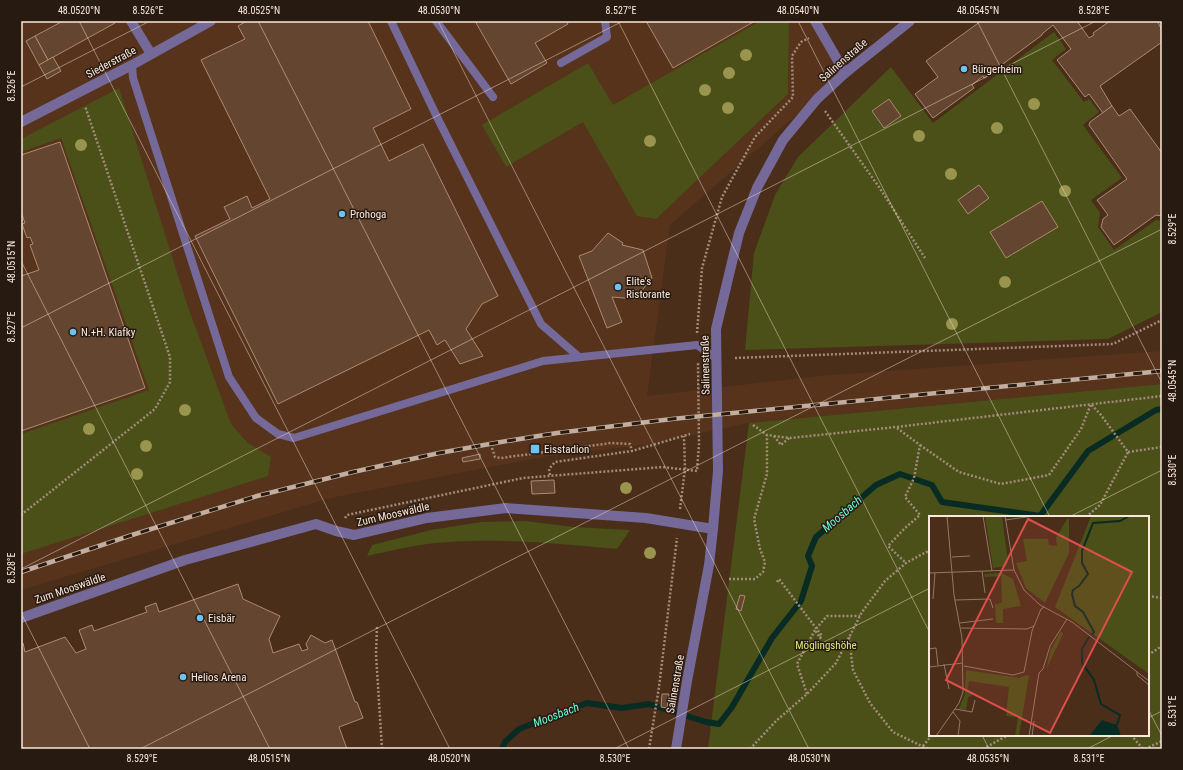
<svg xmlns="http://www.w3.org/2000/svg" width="1183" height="770" viewBox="0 0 1183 770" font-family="'Roboto Condensed',sans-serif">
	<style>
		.built { fill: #56331a }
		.green { fill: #4a5017; fill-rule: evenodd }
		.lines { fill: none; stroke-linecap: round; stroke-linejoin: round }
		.stream { stroke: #082c24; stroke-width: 6 }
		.building { fill: #644530; stroke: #ac8a73 }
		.path { stroke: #a38b7b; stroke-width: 2.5; stroke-dasharray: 2 2; stroke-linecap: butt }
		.service { stroke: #746999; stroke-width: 8 }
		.minor { stroke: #746999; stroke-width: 10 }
		.tertiary { stroke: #746999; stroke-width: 10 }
		.rail-casing { stroke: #c3ad9e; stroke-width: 4.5 }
		.rail { stroke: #271a11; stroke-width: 3; stroke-dasharray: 9; stroke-linecap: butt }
		.tree { fill: #9a954e }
		.ticks { fill: none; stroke: #fbe8dc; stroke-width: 1; stroke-opacity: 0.45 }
		.poi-dot { fill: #6cc3f2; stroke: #271a11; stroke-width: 1.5 }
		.labels { text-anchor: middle; stroke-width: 3; stroke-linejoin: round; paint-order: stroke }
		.street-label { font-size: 11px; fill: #fbe8dc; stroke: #271a11 }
		.poi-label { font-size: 11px; fill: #fbe8dc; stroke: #271a11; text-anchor: start }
		.park-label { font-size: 11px; fill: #dce97a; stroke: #271a11 }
		.water-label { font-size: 12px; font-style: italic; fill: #68fcd9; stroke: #271a11 }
		.inset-river { fill: none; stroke: #082c24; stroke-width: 2 }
		.inset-road { fill: none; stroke: #917867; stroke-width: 1 }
		.view { fill: #dd4e4c; fill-opacity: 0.15; stroke: #dd4e4c; stroke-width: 2 }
		.inset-edge { fill: none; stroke: #fbe8dc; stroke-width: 2 }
		.neatline { fill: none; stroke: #fbe8dc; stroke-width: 1.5 }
		.ticks-label { font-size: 10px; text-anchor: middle; fill: #fbe8dc }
	</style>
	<rect width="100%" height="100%" fill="#4a2e19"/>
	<polygon class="built" points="21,21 816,21 845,73 670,225 647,396 818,376 1162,351 1162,384 749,423 644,445 543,457 330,498 21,590"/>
	<g class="green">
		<polygon points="760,21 789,21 788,94 656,219 637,216 583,122 506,167 482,125 588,63 613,105"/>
		<polygon points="1054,32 1066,49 1052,60 1084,102 1089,99 1099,112 1083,125 1122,178 1091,200 1100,213 1098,227 1114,250 1156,220 1162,221 1162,312 1108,339 745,350 754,253 775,195 798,157 891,67 933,123"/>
		<polygon points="119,88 187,304 231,424 248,443 271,457 268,476 21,554 21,434 149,390 61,138 21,152 21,139"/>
		<path d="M 1162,384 L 1162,749 L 708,749 L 749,423 ZM 930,517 L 1148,517 L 1148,735 L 930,735 Z"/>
		<path d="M 525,521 L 574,527 L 630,530 L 617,549 C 557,544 496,537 436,543 C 413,545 390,551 367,556 L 372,545 L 431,530 L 481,522 Z"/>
	</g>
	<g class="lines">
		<polyline class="stream" points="502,749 505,742 519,729 587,703 622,708 649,704 706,722 719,724 732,707 772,638 801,601 812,566 808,556 816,537 876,485 900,474 932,485 942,502 1040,516 1088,451 1156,410 1162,409"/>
	</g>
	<g class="building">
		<polygon points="63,21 114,21 115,23 48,60 35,36"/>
		<polygon points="247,21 368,21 411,109 373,128 389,161 423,144 498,296 482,304 466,329 483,356 460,364 445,340 437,345 429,330 278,404 195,236 230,219 224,207 247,196 252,208 270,199 201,60 245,39 238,26"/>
		<polygon points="475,21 566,21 568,24 535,43 547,63 511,84"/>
		<polygon points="646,21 755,21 673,68"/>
		<polygon points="981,21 1077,21 1089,38 1094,35 1093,33 1110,21 1162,21 1162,42 1100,86 1112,106 1103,113 1089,94 1085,97 1057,60 1071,49 1053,25 1042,34 1042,35 984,78 983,76 972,85 974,88 933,118 915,94 938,77 926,61"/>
		<polygon points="35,36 48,60 39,65 26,41"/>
		<polygon points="53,57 61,71 47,79 39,65"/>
		<polygon points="889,99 901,116 884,128 872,111"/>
		<polygon points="1112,106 1119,116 1130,109 1162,153 1162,216 1156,215 1114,245 1101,227 1103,219 1108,215 1097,200 1127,179 1089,125 1090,122"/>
		<polygon points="60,142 145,388 21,431 21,276 39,270 30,245 33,244 30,237 27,238 22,224 25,223 21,212 21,154 21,155"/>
		<polygon points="979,185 989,198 968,214 958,200"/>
		<polygon points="1042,201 1058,227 1006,258 990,232"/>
		<polygon points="608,233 623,243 622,245 643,250 652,278 635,299 612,297 622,322 607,328 579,256 592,251"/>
		<polygon points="480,454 480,459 463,462 462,458"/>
		<polygon points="554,480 555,493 532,494 531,481"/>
		<polygon points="238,584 243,599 280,616 269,639 273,653 299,644 302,651 308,649 306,644 311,635 325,643 332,640 355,702 357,702 363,718 339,727 347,749 21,749 21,644 23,643 25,652 65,637 76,653 86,649 79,630 92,625 94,631 147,612 145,607 156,603 159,612"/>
		<polygon points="740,595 745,596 741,611 736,609"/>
		<polygon points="662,694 669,694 667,708 661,707"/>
	</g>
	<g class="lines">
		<g class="path">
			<polyline points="825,111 879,187 925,258"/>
			<polyline points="697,333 702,268 722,197 755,137 793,97 792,56 801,42 809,38"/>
			<polyline points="735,358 1113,344 1162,320"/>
			<polyline points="753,425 767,435 790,438 896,427 1162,396"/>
			<polyline points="897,428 920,445 914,478 905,497 920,515 905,528 888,546 906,563"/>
			<polyline points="774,436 781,445 789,438"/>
			<polyline points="920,445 959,472 1001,484 1049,475 1081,429 1091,404 1101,415 1128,452"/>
			<polyline points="492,448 495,457 501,458 611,443 630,444 632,451"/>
			<polyline points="1128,452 1162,447"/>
			<polyline points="550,475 549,469 555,462 632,451 690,434"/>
			<polyline points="680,509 685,469 684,436"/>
			<polyline points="21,515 155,409 170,382 170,357 85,106"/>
			<polyline points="1086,517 1100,505 1128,452"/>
			<polyline points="345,518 347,515 523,478 663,467 697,471 699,444 698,362"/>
			<polyline points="729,579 755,579 763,572 765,562 760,549 754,519 767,474 767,435"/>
			<polyline points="777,582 779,579 822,636 820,638 815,630"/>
			<polyline points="1148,596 1162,598"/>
			<polyline points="377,627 376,654 382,749"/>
			<polyline points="849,637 853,670 870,703 893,732 928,749"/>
			<polyline points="1148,655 1162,646"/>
			<polyline points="807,694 797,664 815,630 827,616 860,616"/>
			<polyline points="1131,735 1143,749"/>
			<polyline points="923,746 932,735"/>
			<polyline points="649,749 659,687 677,538"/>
			<polyline points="750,749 776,721 807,694 836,663 862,612 885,581 906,563 926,552 930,552"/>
			<polyline points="983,749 1008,735"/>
			<polyline points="1145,749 1162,741"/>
		</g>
		<g class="service">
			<polyline points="391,21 436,115 541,324 579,357"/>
			<polyline points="436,21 493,97"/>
			<polyline points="561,63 607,37 605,21"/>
			<polyline points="132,65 133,78 229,377 256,418 278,434 294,438 543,361 697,345 716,358"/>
		</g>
		<g class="minor">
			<polyline points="131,21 151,54"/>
			<polyline points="815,21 845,73"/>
			<polyline points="21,122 132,65 211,21"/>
			<polyline points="21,618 185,560 316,524 336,531 354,535 427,518 506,508 646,518 713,529"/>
		</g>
		<polyline class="tertiary" points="676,749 687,681 709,565 713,529 718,471 716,329 739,233 757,188 783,140 817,99 845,73 910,21"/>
		<defs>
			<polyline id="rail" points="21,572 132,535 257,496 353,472 439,453 501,442 557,433 672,419 1162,371"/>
		</defs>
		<use href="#rail" class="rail-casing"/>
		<use href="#rail" class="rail"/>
	</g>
	<g class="tree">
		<circle cx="746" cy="55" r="6"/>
		<circle cx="729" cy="73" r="6"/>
		<circle cx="705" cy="90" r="6"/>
		<circle cx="1034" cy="104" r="6"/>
		<circle cx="728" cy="108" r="6"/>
		<circle cx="997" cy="128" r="6"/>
		<circle cx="919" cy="136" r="6"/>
		<circle cx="650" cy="141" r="6"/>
		<circle cx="81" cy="145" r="6"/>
		<circle cx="951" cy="174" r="6"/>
		<circle cx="1065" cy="191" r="6"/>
		<circle cx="1005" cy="282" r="6"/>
		<circle cx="952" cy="324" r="6"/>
		<circle cx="185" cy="410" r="6"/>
		<circle cx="89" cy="429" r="6"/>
		<circle cx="146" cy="446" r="6"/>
		<circle cx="137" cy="474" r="6"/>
		<circle cx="626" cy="488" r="6"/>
		<circle cx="650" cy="553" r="6"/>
	</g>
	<path class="ticks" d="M 79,21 L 450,749M 258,21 L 629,749M 438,21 L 809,749M 618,21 L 930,633M 798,21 L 1050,517M 977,21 L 1162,383M 1157,21 L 1162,30M 21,87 L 150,21M 21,261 L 270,749M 21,328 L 623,21M 1069,517 L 1162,470M 21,569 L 1096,21M 21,613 L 90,749M 1148,709 L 1162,736M 1148,718 L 1162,711M 982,735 L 989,749M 140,749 L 1162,229M 614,749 L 930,588M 1087,749 L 1114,735"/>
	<g class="poi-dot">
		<circle cx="964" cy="69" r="4"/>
		<circle cx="342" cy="214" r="4"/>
		<circle cx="618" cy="287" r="4"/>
		<circle cx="73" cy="332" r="4"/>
		<rect x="530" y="444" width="10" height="10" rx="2"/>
		<circle cx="200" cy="618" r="4"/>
		<circle cx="183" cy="677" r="4"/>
	</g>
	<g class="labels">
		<g class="street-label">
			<text transform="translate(843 60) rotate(-41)" y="4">Salinenstraße</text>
			<text transform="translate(111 62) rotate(-28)" y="4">Siederstraße</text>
			<text transform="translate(705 365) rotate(-91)" y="4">Salinenstraße</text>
			<text transform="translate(393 514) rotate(-13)" y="4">Zum Mooswäldle</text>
			<text transform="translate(70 588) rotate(-19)" y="4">Zum Mooswäldle</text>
			<text transform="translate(675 684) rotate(-80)" y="4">Salinenstraße</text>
		</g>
		<g class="poi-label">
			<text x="972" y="73">Bürgerheim</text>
			<text x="350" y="218">Prohoga</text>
			<text x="626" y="285">Elite's<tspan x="626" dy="13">Ristorante</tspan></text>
			<text x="81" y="336">N.+H. Klafky</text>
			<text x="544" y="453">Eisstadion</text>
			<text x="208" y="622">Eisbär</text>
			<text x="191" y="681">Helios Arena</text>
		</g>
		<g class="park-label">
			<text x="826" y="649">Möglingshöhe</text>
		</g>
		<g class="water-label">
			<text transform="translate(842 514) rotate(-41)" y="4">Moosbach</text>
			<text transform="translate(556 715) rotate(-21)" y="4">Moosbach</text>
		</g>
	</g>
	<g transform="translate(929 516)">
		<rect width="220" height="220" fill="#4a2e19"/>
		<path d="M 56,0 L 73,0 L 79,46 L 77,50 L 64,52 ZM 162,0 L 220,0 L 220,158 L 126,91 ZM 138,3 L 140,3 L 140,37 L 116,87 L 97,72 L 87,47 L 98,45 L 94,23 L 119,23 L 120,29 L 128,30 L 127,22 ZM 73,57 L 84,63 L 92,90 L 74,93 L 74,107 L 67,107 L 66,88 L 73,87 L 72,60 L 56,61 L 55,58 ZM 132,115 L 134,118 L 118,152 L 121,135 ZM 37,154 L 90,162 L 98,159 L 100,160 L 90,220 L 86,220 L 89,201 L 77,200 L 80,171 L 40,165 L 38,176 L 46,178 L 39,181 L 37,194 L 30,193 L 36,178 Z" fill="#4a5017"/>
		<path d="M 173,204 L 188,209 L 192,220 L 160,220 Z" fill="#082c24"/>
		<path class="inset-river" d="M 163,119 L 165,116 L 154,96 L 146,90 L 143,78 L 144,74 L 150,70 L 159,58 L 153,47 L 153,35 L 164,7 L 191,5 L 200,0M 160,121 L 153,133 L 153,147 L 165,164 L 172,188 L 191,199 L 188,209"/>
		<path class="inset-road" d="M 54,0 L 63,55M 76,0 L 85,54 L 95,74 L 111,89 L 143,106 L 220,165M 76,4 L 105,0M 23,41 L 41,40M 53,55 L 56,77M 0,57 L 85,54M 4,83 L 6,57M 26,84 L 61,83 L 64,92M 31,107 L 64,103M 32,112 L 98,113 L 105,110M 0,133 L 7,132 L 9,149M 15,148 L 20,173M 35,150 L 84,159 L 95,156 L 103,115 L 112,93 L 115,91M 0,151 L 34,147M 208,156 L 208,159 L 220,169M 26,193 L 43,196 L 46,184M 24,196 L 31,205 L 29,220M 7,220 L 30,187 L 34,176 L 33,122 L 25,79 L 18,0M 100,220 L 110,157 L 114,153 L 121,130 L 138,103M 103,220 L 105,205"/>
		<path class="view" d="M 99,3 L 203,56 L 121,217 L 17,164 Z"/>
		<rect width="220" height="220" class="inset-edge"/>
	</g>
	<rect width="1183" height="770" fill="none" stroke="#271a11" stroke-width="44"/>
	<rect x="22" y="22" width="1139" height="726" class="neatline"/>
	<g class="ticks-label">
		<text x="79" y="14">48.0520°N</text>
		<text x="148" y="14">8.526°E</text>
		<text x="259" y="14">48.0525°N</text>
		<text x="439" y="14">48.0530°N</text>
		<text x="621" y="14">8.527°E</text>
		<text x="798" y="14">48.0540°N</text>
		<text x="978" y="14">48.0545°N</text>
		<text x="1094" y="14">8.528°E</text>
		<text transform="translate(11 86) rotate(-90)" y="4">8.526°E</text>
		<text transform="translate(1172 229) rotate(-90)" y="4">8.529°E</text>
		<text transform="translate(11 262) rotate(-90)" y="4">48.0515°N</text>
		<text transform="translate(11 327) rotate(-90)" y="4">8.527°E</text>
		<text transform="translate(1172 381) rotate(-90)" y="4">48.0545°N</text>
		<text transform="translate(1172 470) rotate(-90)" y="4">8.530°E</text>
		<text transform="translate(11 568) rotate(-90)" y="4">8.528°E</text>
		<text transform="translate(1172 711) rotate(-90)" y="4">8.531°E</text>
		<text x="142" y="762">8.529°E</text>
		<text x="269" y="762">48.0515°N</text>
		<text x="449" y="762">48.0520°N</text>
		<text x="615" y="762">8.530°E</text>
		<text x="809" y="762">48.0530°N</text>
		<text x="988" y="762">48.0535°N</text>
		<text x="1089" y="762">8.531°E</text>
	</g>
</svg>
